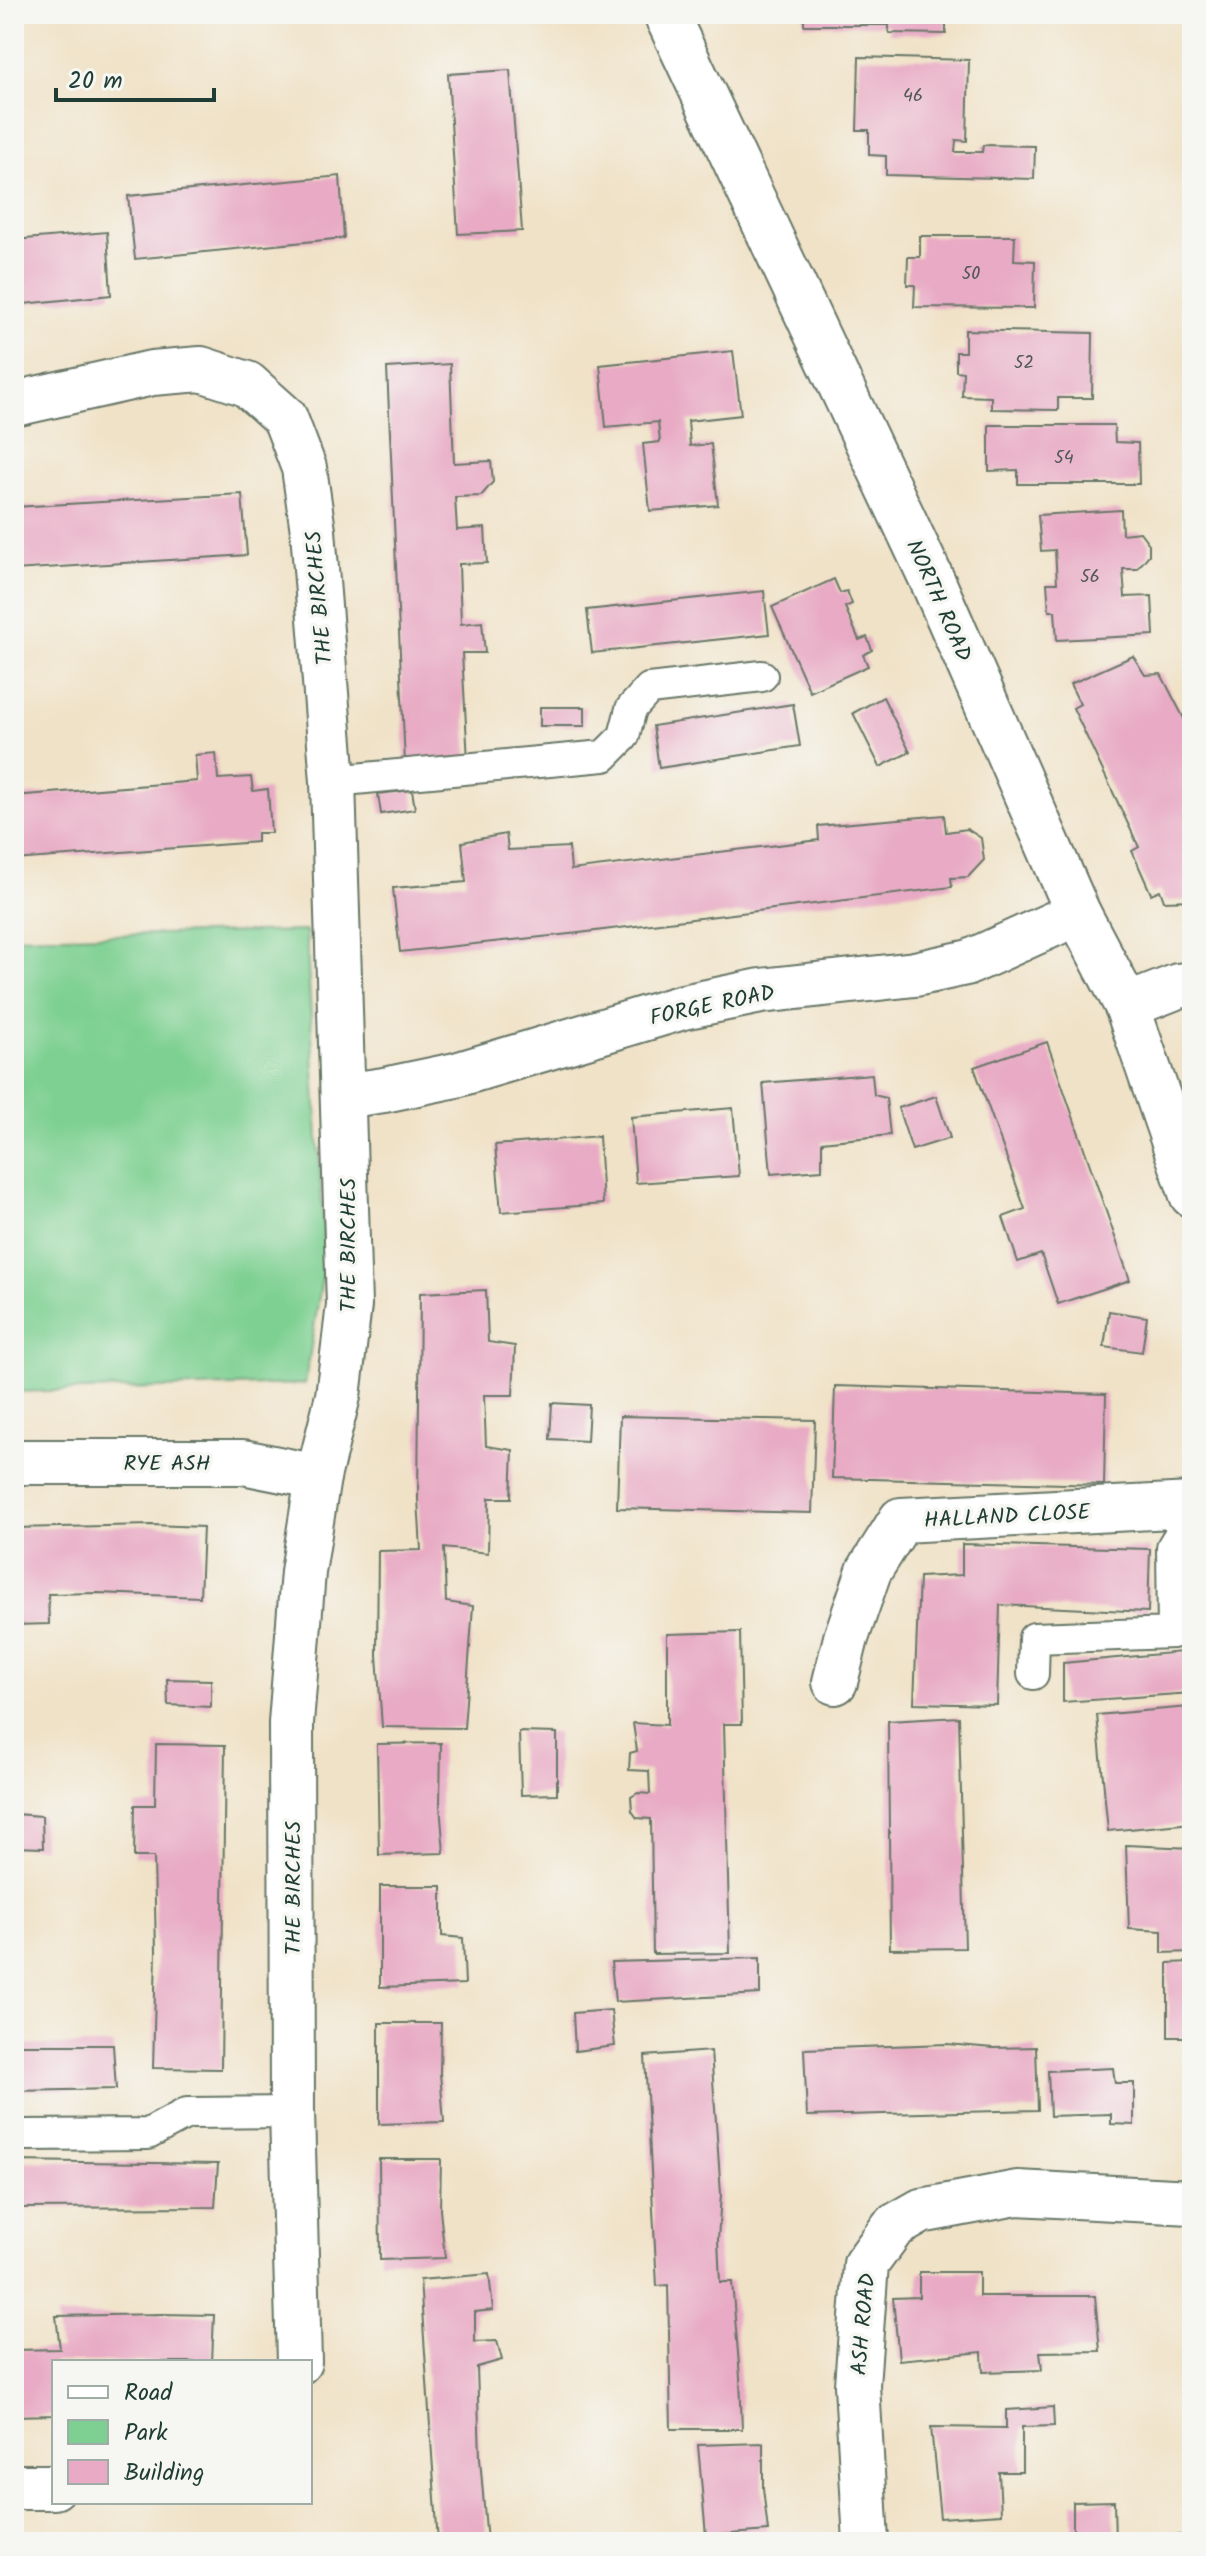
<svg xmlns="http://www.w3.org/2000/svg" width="1206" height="2556" viewBox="0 0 1206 2556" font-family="Kalam,sans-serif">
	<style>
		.green { fill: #7ed092; stroke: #4e8663; stroke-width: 2 }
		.building { fill: #e8aac4 }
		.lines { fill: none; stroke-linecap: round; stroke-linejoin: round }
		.service-casing { stroke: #687767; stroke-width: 34 }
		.minor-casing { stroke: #687767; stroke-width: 48 }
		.service { stroke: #fff; stroke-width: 30 }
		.minor { stroke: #fff; stroke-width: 44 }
		.labels { text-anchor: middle; stroke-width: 7; stroke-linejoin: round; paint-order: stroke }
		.number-label { font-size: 18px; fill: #515858 }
		.street-label { font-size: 22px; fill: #1f3d34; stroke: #f6f6f2 }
	</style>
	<rect width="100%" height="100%" fill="#f6f6f2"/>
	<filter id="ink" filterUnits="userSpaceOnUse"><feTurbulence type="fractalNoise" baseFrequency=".0125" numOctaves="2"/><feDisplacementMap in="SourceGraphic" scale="16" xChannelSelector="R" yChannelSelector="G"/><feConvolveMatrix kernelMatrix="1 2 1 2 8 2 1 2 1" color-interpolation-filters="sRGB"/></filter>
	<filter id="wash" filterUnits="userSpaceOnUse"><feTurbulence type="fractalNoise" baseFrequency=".006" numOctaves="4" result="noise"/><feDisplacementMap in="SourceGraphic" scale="32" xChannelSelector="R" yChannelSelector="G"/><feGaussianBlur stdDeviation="1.8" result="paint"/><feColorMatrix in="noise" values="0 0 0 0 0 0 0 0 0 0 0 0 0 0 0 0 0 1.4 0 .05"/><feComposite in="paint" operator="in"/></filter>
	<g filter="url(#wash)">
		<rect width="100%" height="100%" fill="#f0e2c7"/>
		<polygon class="green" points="306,931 325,1259 305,1384 14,1392 14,937"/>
		<g id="blocks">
			<g class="building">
				<polygon points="804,14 946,14 946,34 889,33 889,25 804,25"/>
				<polygon points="859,57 969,60 967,141 956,140 955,152 982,152 983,145 1035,146 1034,179 886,175 886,156 869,155 869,130 857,130"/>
				<polygon points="510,70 522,231 458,234 448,74"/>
				<polygon points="340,176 344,238 135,259 128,196"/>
				<polygon points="107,232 111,295 14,305 14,240"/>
				<polygon points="920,236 1015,236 1014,260 1035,261 1034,308 914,307 915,285 907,285 908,257 920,257"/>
				<polygon points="965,330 1093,333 1092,398 1058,398 1058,410 991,409 991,397 962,396 963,372 956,371 956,352 965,352"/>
				<polygon points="733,351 741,415 688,421 690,446 711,444 718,505 650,511 643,444 660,442 658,422 606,427 600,365"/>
				<polygon points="450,364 454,463 491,461 493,482 481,496 455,497 457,530 485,528 487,563 459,564 461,624 482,622 485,653 462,653 468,761 405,763 387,368"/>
				<polygon points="989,425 1114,425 1115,442 1138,443 1139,484 1018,484 1018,470 989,471"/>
				<polygon points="242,494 247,555 14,570 14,507"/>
				<polygon points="1121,510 1122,534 1140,532 1149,544 1149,555 1137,569 1123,569 1125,597 1152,596 1154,635 1057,640 1055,611 1049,611 1047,583 1057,583 1055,550 1041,551 1038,515"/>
				<polygon points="834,579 840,593 847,591 852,604 845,607 859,640 867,637 872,650 863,655 868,666 810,692 772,607"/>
				<polygon points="764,591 769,634 592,653 587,610"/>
				<polygon points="1133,656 1145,675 1161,674 1192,734 1192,900 1164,901 1160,890 1151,894 1132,851 1139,847 1073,708 1080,704 1070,684"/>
				<polygon points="883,697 910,752 880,767 853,713"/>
				<polygon points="793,704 800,746 659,768 653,726"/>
				<rect x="540" y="707" width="45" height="19"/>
				<polygon points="216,753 218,779 251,777 253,791 268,789 271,833 257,833 257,842 14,860 14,796 197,781 195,755"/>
				<polygon points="412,790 415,809 381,814 378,794"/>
				<polygon points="944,815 946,832 967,829 981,838 984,860 968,877 951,878 952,887 579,933 400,952 393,888 466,882 462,842 506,834 508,850 569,847 571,870 819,840 818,826"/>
				<polygon points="1047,1042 1130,1280 1058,1304 1041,1254 1018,1262 1003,1217 1025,1209 974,1067"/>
				<polygon points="872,1074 874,1095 886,1098 890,1135 822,1142 822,1170 771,1174 763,1083"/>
				<polygon points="936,1096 950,1138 912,1150 898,1108"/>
				<polygon points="733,1108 739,1176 636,1183 631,1117"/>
				<polygon points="599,1136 603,1204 501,1212 495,1145"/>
				<polygon points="486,1290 488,1342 515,1346 513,1395 484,1395 486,1446 513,1450 511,1498 489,1498 488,1553 444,1548 446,1602 473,1606 464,1728 382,1727 377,1655 378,1551 421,1550 418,1499 420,1293"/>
				<polygon points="1109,1311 1147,1317 1142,1352 1104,1347"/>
				<polygon points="835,1386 1106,1394 1104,1485 832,1478"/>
				<polygon points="552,1403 589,1405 587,1441 550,1439"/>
				<polygon points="620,1416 815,1420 812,1513 617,1508"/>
				<polygon points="152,1525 203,1527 200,1597 98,1593 48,1594 49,1624 14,1625 14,1528"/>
				<polygon points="962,1544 1150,1549 1148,1612 1000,1605 997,1705 914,1703 919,1577 962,1575"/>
				<polygon points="740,1632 742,1724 724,1724 730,1953 653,1954 651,1819 637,1818 632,1811 631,1797 638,1793 650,1794 649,1771 629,1770 630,1753 637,1751 633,1723 667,1725 667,1634"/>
				<polygon points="1192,1651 1192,1693 1063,1702 1063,1663"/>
				<polygon points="167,1679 211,1680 211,1707 168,1705"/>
				<polygon points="1189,1707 1192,1823 1108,1831 1097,1715"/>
				<polygon points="959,1717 965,1948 890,1949 888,1721"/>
				<polygon points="519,1732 557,1733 557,1794 521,1795"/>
				<polygon points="441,1743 440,1805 444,1853 379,1855 377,1744"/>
				<polygon points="156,1744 225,1745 221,2069 153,2068 156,1952 154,1857 134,1857 135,1805 155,1805"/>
				<polygon points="14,1814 42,1816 43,1848 14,1847"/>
				<polygon points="1126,1845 1192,1848 1192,1952 1162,1953 1162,1931 1129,1929"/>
				<polygon points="380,1886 442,1886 442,1936 463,1938 465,1984 380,1987"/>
				<polygon points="760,1958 760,1994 615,2002 611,1962"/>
				<polygon points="1192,1962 1192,2037 1168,2037 1168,1963"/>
				<polygon points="611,2010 615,2046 575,2051 573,2013"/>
				<polygon points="379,2023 441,2023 440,2073 444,2122 379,2124"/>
				<polygon points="947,2044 993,2048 1036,2047 1038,2110 807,2116 804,2049"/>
				<polygon points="14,2045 113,2045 116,2089 14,2091"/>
				<polygon points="711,2051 721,2194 718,2240 720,2282 732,2282 740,2377 742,2429 671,2429 668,2285 657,2286 645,2056"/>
				<polygon points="1113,2068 1115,2083 1134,2083 1134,2125 1111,2124 1111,2114 1050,2116 1048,2071"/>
				<polygon points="379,2159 441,2159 440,2210 445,2258 380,2260"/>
				<polygon points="14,2161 218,2164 215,2207 14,2208"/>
				<polygon points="919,2272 979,2272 979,2296 1095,2296 1100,2351 1040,2352 1042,2370 983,2372 982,2352 899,2360 893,2298 919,2297"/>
				<polygon points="489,2274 493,2310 475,2312 475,2342 497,2341 502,2360 477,2367 480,2458 487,2542 438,2542 420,2280"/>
				<polygon points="162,2314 214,2315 212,2362 54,2362 54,2415 14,2416 14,2350 60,2349 56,2316"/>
				<polygon points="1053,2407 1054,2426 1022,2427 1022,2472 999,2472 1001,2514 940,2518 931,2427 1006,2428 1006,2410"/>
				<polygon points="763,2443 763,2488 768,2531 706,2536 698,2445"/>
				<polygon points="1114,2501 1115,2542 1073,2542 1073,2502"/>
				<polygon points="1157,2534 1192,2536 1192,2542 1157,2542"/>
			</g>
		</g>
	</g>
	<g filter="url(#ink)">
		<use href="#blocks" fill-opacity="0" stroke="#687767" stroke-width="2"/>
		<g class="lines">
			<defs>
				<g id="service">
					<polyline points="333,781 604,756 624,736 631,709 649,689 762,676"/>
					<polyline points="1033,1674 1034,1638 1173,1633 1172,1547 1192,1514"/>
					<polyline points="24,2135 148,2134 187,2113 292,2112"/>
				</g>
				<g id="minor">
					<polyline points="666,14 933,582 1078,913 1127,1006 1192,1195"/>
					<polyline points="14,404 152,373 201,369 247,384 285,418 304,468 313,531 333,781 349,1305 338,1396 318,1477 303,1572 291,1723 292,2112 299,2362"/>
					<polyline points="1127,1006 1178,986 1192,984"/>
					<polyline points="343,1096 384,1090 456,1075 683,1007 761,991 915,974 970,962 1078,913"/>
					<polyline points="14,1462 243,1462 318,1477"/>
					<polyline points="835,1682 846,1638 869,1571 901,1520 1192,1505"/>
					<polyline points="14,2487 54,2487"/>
					<polyline points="866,2542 857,2385 866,2264 893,2227 921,2211 1017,2193 1192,2202"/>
				</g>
			</defs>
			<use href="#service" class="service-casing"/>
			<use href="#minor" class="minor-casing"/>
			<use href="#service" class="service"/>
			<use href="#minor" class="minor"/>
		</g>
	</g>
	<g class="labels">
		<g class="number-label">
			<text x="913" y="101">46</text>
			<text x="971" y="279">50</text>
			<text x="1024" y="368">52</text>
			<text x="1064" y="463">54</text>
			<text x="1090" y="582">56</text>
		</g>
		<g class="street-label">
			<text transform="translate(318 598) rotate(-95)" y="8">THE BIRCHES</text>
			<text transform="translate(940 600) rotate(66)" y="8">NORTH ROAD</text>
			<text transform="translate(712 1004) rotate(-12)" y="8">FORGE ROAD</text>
			<text transform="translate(347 1245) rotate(-90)" y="8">THE BIRCHES</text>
			<text x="167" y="1470">RYE ASH</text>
			<text transform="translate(1007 1515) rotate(-3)" y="8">HALLAND CLOSE</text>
			<text transform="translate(292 1888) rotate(-90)" y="8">THE BIRCHES</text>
			<text transform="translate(862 2324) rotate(-85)" y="8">ASH ROAD</text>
		</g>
	</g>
	<rect width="1206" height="2556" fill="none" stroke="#f6f6f2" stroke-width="48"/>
	<rect x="52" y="2360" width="260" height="144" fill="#f6f6f2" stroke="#a0aca6" stroke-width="2"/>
	<rect x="68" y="2386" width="40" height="12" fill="#ffffff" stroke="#a0aca6" stroke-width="2"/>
	<text x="124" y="2400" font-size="24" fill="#1f3d34">Road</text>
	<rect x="68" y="2420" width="40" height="24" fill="#7ed092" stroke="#a0aca6" stroke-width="2"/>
	<text x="124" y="2440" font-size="24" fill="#1f3d34">Park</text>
	<rect x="68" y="2460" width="40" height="24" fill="#e8aac4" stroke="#a0aca6" stroke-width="2"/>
	<text x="124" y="2480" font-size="24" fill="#1f3d34">Building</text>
	<path d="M56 88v12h158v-12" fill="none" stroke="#1f3d34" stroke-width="4"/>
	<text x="68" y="88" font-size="24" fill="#1f3d34" stroke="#f6f6f2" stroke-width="6" paint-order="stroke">20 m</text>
</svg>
